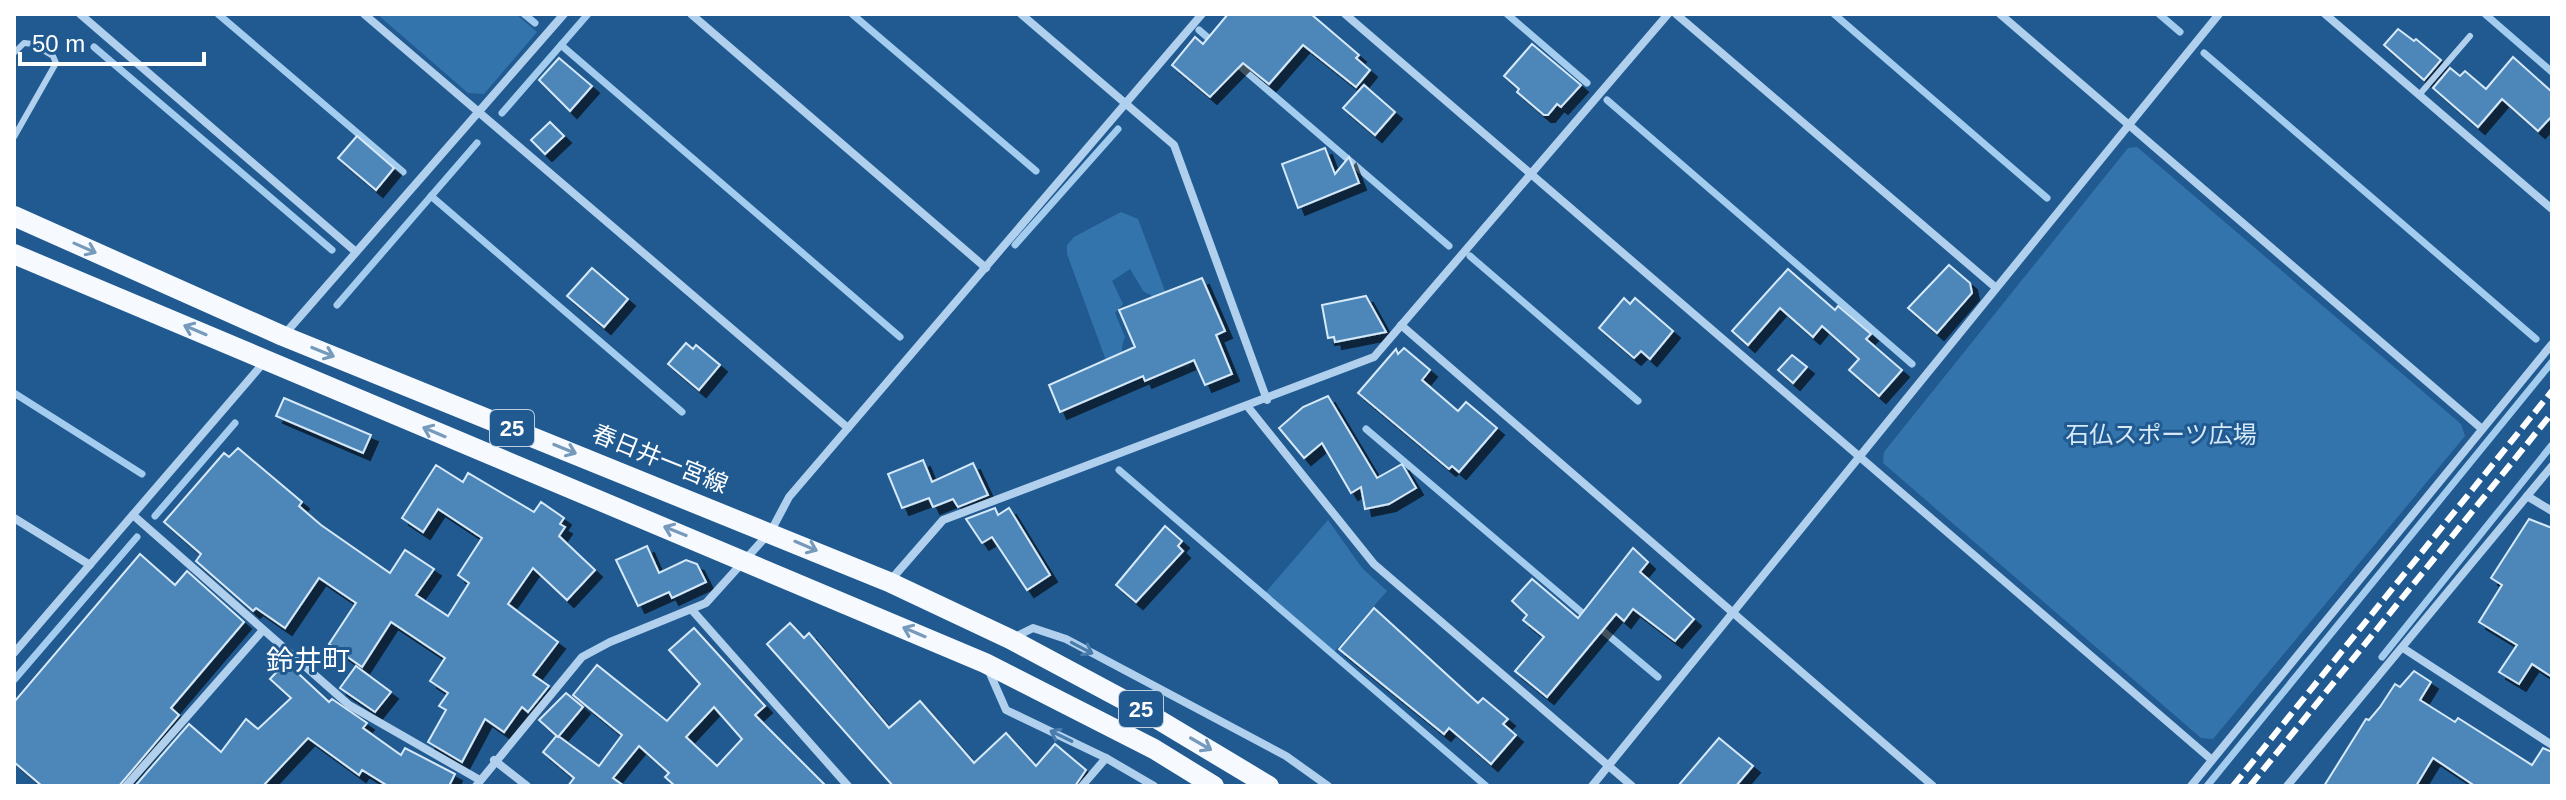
<svg xmlns="http://www.w3.org/2000/svg" width="2566" height="800" viewBox="0 0 2566 800" font-family="Helvetica,'Noto Sans JP',sans-serif">
	<style>
		.green { fill: #3474ad }
		.lines { fill: none; stroke-linecap: round; stroke-linejoin: round }
		.stream { stroke: #a4ccee; stroke-width: 7 }
		.building { fill: #4d86b8; stroke: #d6e9f9; stroke-width: 2; fill-rule: evenodd; filter: url(#shadow) }
		.service { stroke: #b0d0ed; stroke-width: 6 }
		.minor { stroke: #b0d0ed; stroke-width: 8 }
		.primary { stroke: #f6faff; stroke-width: 20 }
		.rail { stroke: #fff; stroke-width: 6; stroke-dasharray: 14 6; stroke-linecap: butt }
		.oneway { stroke: #769abc }
		.oneway2 { stroke: #4b7dac }
		.labels { text-anchor: middle; stroke-width: 6; stroke-linejoin: round; paint-order: stroke }
		.shield { fill: #205a90; stroke: #bccede; stroke-width: 2 }
		.shield-label { font-size: 22px; font-weight: bold; fill: #fff }
		.park-label { font-size: 24px; fill: #d6e9f9; stroke: #205a90 }
		.street-label { font-size: 24px; fill: #fff; stroke: #205a90 }
		.quarter-label { font-size: 28px; fill: #fff; stroke: #205a90 }
	</style>
	<defs>
		<filter id="shadow"><feDropShadow dx="7" dy="7" stdDeviation="0" flood-color="#0009"/></filter>
	</defs>
	<rect width="100%" height="100%" fill="#205a90"/>
	<g class="green">
		<polygon points="377,14 516,14 537,32 484,94 468,93"/>
		<polygon points="2137,147 2461,424 2465,436 2213,739 2201,738 1883,463 1884,452 2128,148"/>
		<path d="M 1121,212 L 1138,219 L 1192,363 L 1188,368 L 1182,367 L 1151,295 L 1144,292 L 1130,269 L 1112,281 L 1123,304 L 1115,313 L 1125,337 C 1117,354 1128,369 1121,386 L 1115,384 L 1111,374 L 1067,254 L 1067,245 L 1074,237 Z"/>
		<polygon points="1328,520 1362,568 1387,591 1334,652 1265,593"/>
	</g>
	<g class="lines">
		<g class="stream">
			<polyline points="218,14 403,172"/>
			<polyline points="524,14 535,23"/>
			<polyline points="852,14 1036,171"/>
			<polyline points="1507,14 1587,83"/>
			<polyline points="1834,14 2047,198"/>
			<polyline points="2159,14 2180,32"/>
			<polyline points="2485,14 2552,72"/>
			<polyline points="1199,30 1214,43"/>
			<polyline points="561,45 900,337"/>
			<polyline points="94,47 332,250"/>
			<polyline points="2204,53 2536,339"/>
			<polyline points="1235,62 1449,246"/>
			<polyline points="1607,100 1912,364"/>
			<polyline points="502,113 588,14"/>
			<polyline points="431,196 682,412"/>
			<polyline points="1015,245 1118,129"/>
			<polyline points="1470,256 1638,401"/>
			<polyline points="337,305 477,143"/>
			<polyline points="14,393 142,474"/>
			<polyline points="1366,429 1587,617"/>
			<polyline points="1119,470 1486,786"/>
			<polyline points="155,516 235,423"/>
			<polyline points="1596,625 1658,677"/>
			<polyline points="2382,657 2552,445"/>
			<polyline points="14,680 137,537"/>
			<polyline points="2207,786 2552,362"/>
		</g>
	</g>
	<g class="building">
		<polygon points="1228,14 1311,14 1359,55 1356,58 1370,70 1356,87 1303,45 1269,84 1243,63 1210,97 1172,65 1195,37 1203,44"/>
		<polygon points="2398,29 2414,41 2416,39 2441,60 2424,80 2384,45"/>
		<polygon points="1532,44 1581,85 1561,107 1557,104 1548,115 1544,115 1517,92 1519,89 1504,76"/>
		<polygon points="2513,57 2552,92 2552,116 2538,131 2502,99 2478,127 2433,88 2450,68 2460,76 2465,71 2486,89"/>
		<polygon points="559,58 592,86 570,111 539,80"/>
		<polygon points="1364,85 1395,112 1375,135 1343,108"/>
		<polygon points="550,122 564,136 545,154 531,140"/>
		<polygon points="357,136 394,168 376,190 338,158"/>
		<polygon points="1325,148 1335,174 1349,157 1359,183 1298,208 1282,164"/>
		<polygon points="1949,265 1970,283 1972,293 1937,333 1908,308"/>
		<polygon points="592,268 628,299 604,327 567,296"/>
		<polygon points="1788,269 1835,310 1838,306 1871,334 1866,339 1902,370 1879,396 1849,370 1859,359 1822,326 1813,337 1780,308 1748,345 1732,331"/>
		<polygon points="1202,278 1225,331 1216,335 1232,374 1205,385 1194,360 1145,381 1143,376 1060,412 1049,385 1135,347 1119,310"/>
		<polygon points="1366,296 1386,332 1335,342 1334,337 1328,338 1322,305"/>
		<polygon points="1624,298 1630,304 1635,298 1673,331 1650,359 1641,351 1634,358 1599,328"/>
		<polygon points="686,343 693,349 696,345 720,365 699,390 668,364"/>
		<polygon points="1404,348 1430,370 1422,380 1458,411 1466,402 1497,428 1459,472 1452,466 1449,469 1358,393 1396,349 1398,354"/>
		<polygon points="1792,355 1807,367 1793,383 1778,370"/>
		<polygon points="1328,396 1377,478 1402,464 1416,488 1389,504 1365,509 1361,487 1351,493 1322,443 1304,458 1279,428 1303,407"/>
		<polygon points="284,398 371,435 363,453 276,416"/>
		<polygon points="238,448 302,502 299,506 321,525 390,573 405,550 434,569 416,595 448,616 469,583 458,575 482,538 438,509 423,532 402,518 436,465 463,482 468,473 534,512 541,502 564,518 560,524 565,527 559,536 595,570 567,600 533,568 508,604 558,642 533,675 549,686 528,712 522,707 504,732 485,719 462,762 428,742 446,710 439,706 448,693 430,681 445,658 391,622 362,667 329,644 356,603 319,578 285,628 256,608 253,611 196,561 201,554 164,522 224,453 229,457"/>
		<polygon points="923,460 932,482 973,463 988,495 958,507 953,499 933,507 929,498 902,508 888,474"/>
		<polygon points="995,508 998,515 1009,508 1050,575 1027,590 992,537 982,543 966,519"/>
		<polygon points="2529,519 2552,528 2552,677 2532,664 2519,684 2499,672 2517,645 2479,622 2502,585 2491,578"/>
		<polygon points="1165,526 1182,541 1178,546 1183,551 1136,602 1116,585"/>
		<polygon points="647,546 659,573 686,560 697,564 706,582 672,598 669,592 638,606 616,560"/>
		<polygon points="1633,548 1648,562 1640,572 1694,619 1675,641 1633,609 1624,621 1616,614 1547,697 1515,671 1544,637 1523,620 1527,615 1512,601 1532,579 1578,618"/>
		<polygon points="140,554 175,585 187,571 244,622 171,708 179,715 119,786 42,786 14,762 14,702"/>
		<polygon points="1374,608 1478,703 1483,698 1508,719 1503,724 1516,735 1491,764 1449,728 1444,734 1339,649"/>
		<polygon points="790,623 804,638 809,633 889,728 920,701 974,763 1006,733 1036,766 1055,744 1086,770 1075,786 893,786 767,644"/>
		<path d="M 694,628 L 765,706 L 755,715 L 826,786 L 675,786 L 665,777 L 669,773 L 639,746 L 613,778 L 624,786 L 568,786 L 574,778 L 543,752 L 557,735 L 599,766 L 622,735 L 573,695 L 597,665 L 667,721 L 700,684 L 669,650 ZM 714,707 L 742,739 L 717,766 L 686,737 Z"/>
		<polygon points="286,662 329,702 332,699 367,723 363,728 401,755 405,748 455,774 449,786 388,786 362,770 359,775 308,738 263,786 135,786 189,724 221,752 246,719 258,729 291,698 270,679"/>
		<polygon points="356,666 391,692 375,712 340,688"/>
		<polygon points="2414,671 2431,682 2420,700 2455,722 2458,718 2532,765 2543,748 2552,752 2552,786 2475,786 2433,758 2416,786 2324,786 2366,719 2369,720 2380,707 2395,684 2400,687"/>
		<polygon points="566,693 583,707 558,737 539,720"/>
		<polygon points="1719,738 1753,766 1736,786 1678,786"/>
	</g>
	<g class="lines">
		<g class="service">
			<polyline points="14,53 24,43 33,44 53,56 56,63 14,137"/>
			<polyline points="2419,95 2470,36"/>
		</g>
		<g class="minor">
			<polyline points="80,14 356,252"/>
			<polyline points="364,14 848,428"/>
			<polyline points="691,14 986,268"/>
			<polyline points="1021,14 1174,145 1267,400"/>
			<polyline points="1345,14 2212,760"/>
			<polyline points="1676,14 1995,287"/>
			<polyline points="2000,14 2482,429"/>
			<polyline points="2325,14 2552,209"/>
			<polyline points="1401,325 1933,786"/>
			<polyline points="283,336 564,14"/>
			<polyline points="1248,407 1374,564 1632,786"/>
			<polyline points="2527,496 2552,511"/>
			<polyline points="133,515 349,705 478,779"/>
			<polyline points="14,518 90,565"/>
			<polyline points="889,582 943,520 1374,357 1668,14"/>
			<polyline points="692,610 848,786"/>
			<polyline points="1015,637 1033,628 1066,639 1286,756 1328,786"/>
			<polyline points="2403,648 2552,745"/>
			<polyline points="14,653 266,360"/>
			<polyline points="988,669 1006,710 1106,758 1154,786"/>
			<polyline points="494,760 527,786"/>
			<polyline points="126,786 263,630"/>
			<polyline points="476,786 582,657 610,642 706,603 771,531 789,497 1202,14"/>
			<polyline points="1082,786 1106,758"/>
			<polyline points="1592,786 2219,14"/>
			<polyline points="2191,786 2552,344"/>
			<polyline points="2287,786 2552,466"/>
		</g>
		<g class="primary">
			<polyline points="14,216 283,336 889,582 1010,639 1139,708 1269,786"/>
			<polyline points="14,254 985,663 1154,749 1214,786"/>
		</g>
		<g class="rail">
			<polyline points="2233,786 2552,391"/>
			<polyline points="2250,786 2552,413"/>
		</g>
	</g>
	<defs><path id="oneway-shaft" d="M-6 0H5M1.5-3L5.5 0L1.5 3" fill="none" stroke-width="1.6" stroke-linecap="round" stroke-linejoin="round" transform="scale(2)"/></defs>
	<g class="oneway">
		<use href="#oneway-shaft" transform="translate(85 248) rotate(24)"/>
		<use href="#oneway-shaft" transform="translate(195 330) rotate(-157)"/>
		<use href="#oneway-shaft" transform="translate(323 352) rotate(22)"/>
		<use href="#oneway-shaft" transform="translate(434 432) rotate(-157)"/>
		<use href="#oneway-shaft" transform="translate(565 449) rotate(22)"/>
		<use href="#oneway-shaft" transform="translate(675 531) rotate(-158)"/>
		<use href="#oneway-shaft" transform="translate(806 546) rotate(23)"/>
		<use href="#oneway-shaft" transform="translate(914 632) rotate(-157)"/>
		<use href="#oneway-shaft" transform="translate(1201 744) rotate(30)"/>
	</g>
	<g class="oneway2">
		<use href="#oneway-shaft" transform="translate(1082 648) rotate(28)"/>
		<use href="#oneway-shaft" transform="translate(1061 736) rotate(-154)"/>
	</g>
	<g class="labels">
		<g class="shield">
			<rect x="490" y="410" width="44" height="36" rx="6"/>
			<rect x="1119" y="691" width="44" height="36" rx="6"/>
		</g>
		<g class="shield-label">
			<text x="512" y="436">25</text>
			<text x="1141" y="717">25</text>
		</g>
		<g class="park-label">
			<text x="2161" y="443">石仏スポーツ広場</text>
		</g>
		<g class="street-label">
			<text transform="translate(660 459) rotate(22)" y="8">春日井一宮線</text>
		</g>
		<g class="quarter-label">
			<text x="308" y="670">鈴井町</text>
		</g>
	</g>
	<rect width="2566" height="800" fill="none" stroke="#ffffff" stroke-width="32"/>
	<path d="M20 52v12h184v-12" fill="none" stroke="#ffffff" stroke-width="4"/>
	<text x="32" y="52" font-size="24" fill="#ffffff" stroke="#205a90" stroke-width="6" paint-order="stroke">50 m</text>
</svg>
